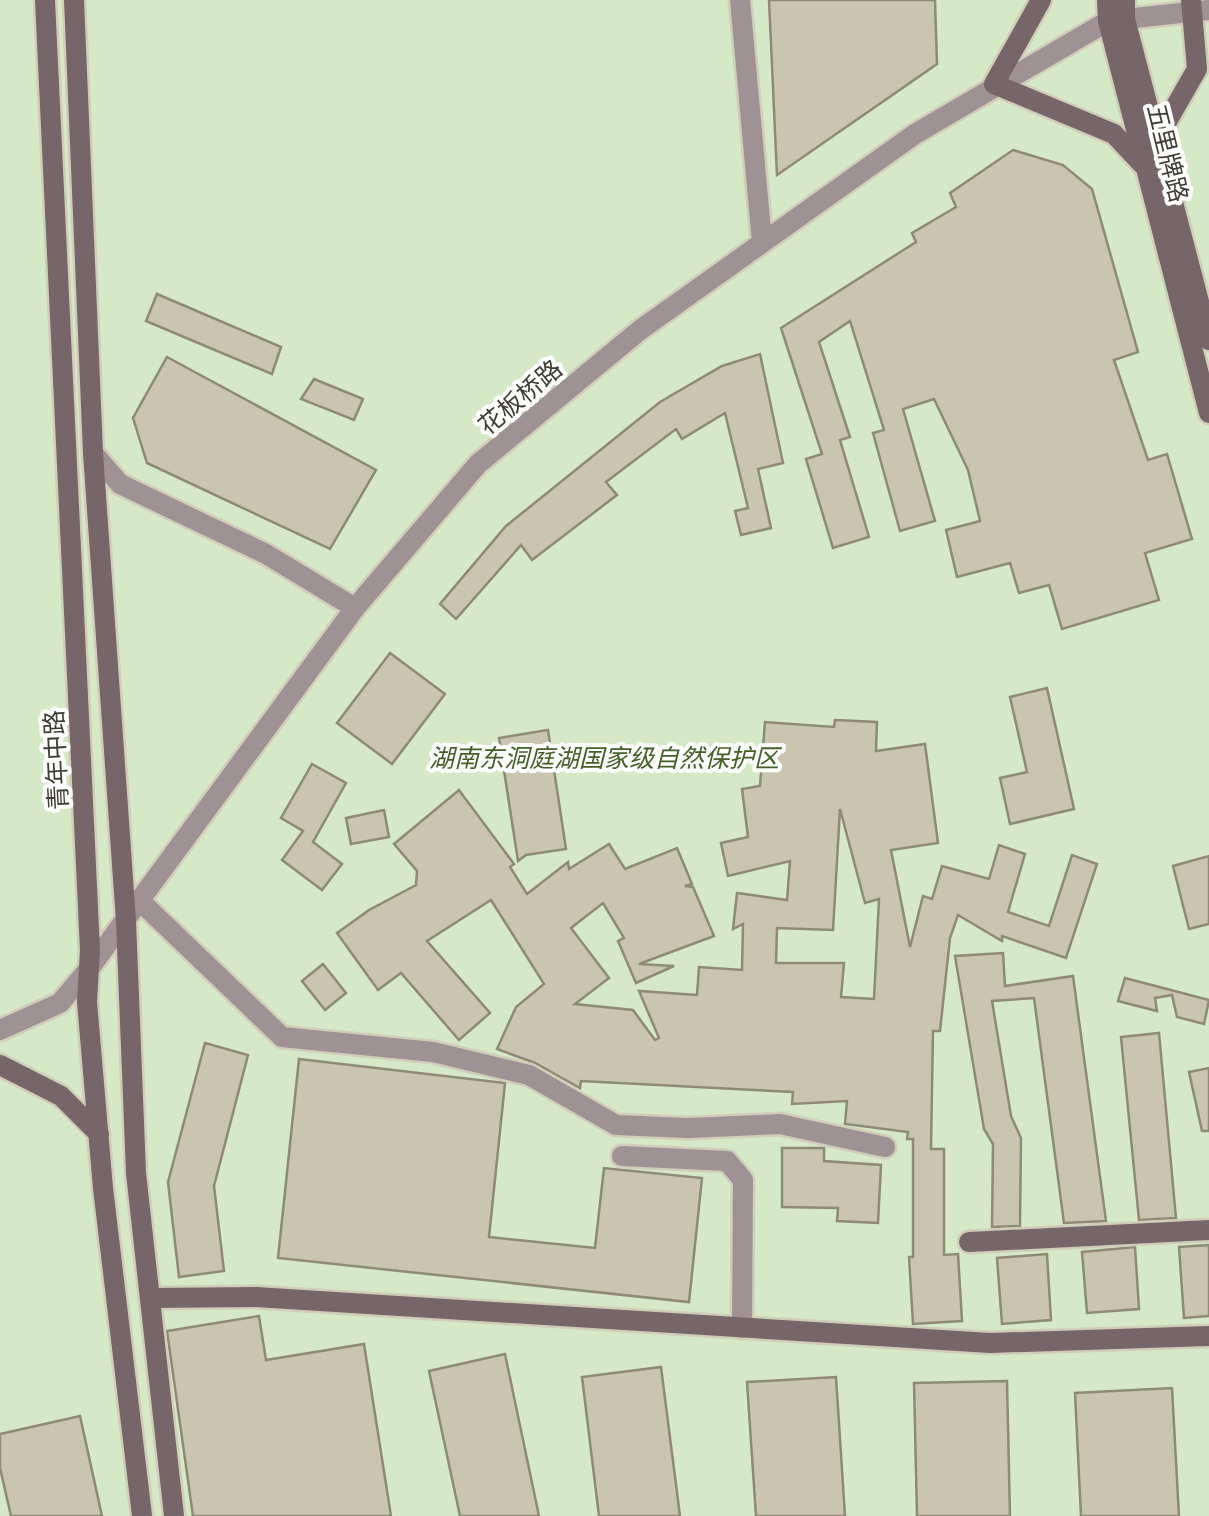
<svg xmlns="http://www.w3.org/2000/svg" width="1209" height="1516" viewBox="0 0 1209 1516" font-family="'Playfair Display','Noto Sans SC',serif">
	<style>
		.green { fill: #d6e9c7 }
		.building { fill: #cac5af; stroke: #8e8a74; stroke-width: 2.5; fill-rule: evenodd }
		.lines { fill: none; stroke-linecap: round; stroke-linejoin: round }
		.minor-casing { stroke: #d1cdb9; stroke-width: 25 }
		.tertiary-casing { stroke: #d1cdb9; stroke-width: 25 }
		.secondary-casing { stroke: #d1cdb9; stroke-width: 25 }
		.minor { stroke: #9e9295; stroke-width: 20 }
		.tertiary { stroke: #9e9295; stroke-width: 20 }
		.secondary { stroke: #766669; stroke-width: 20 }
		.labels { text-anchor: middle; stroke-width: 8; stroke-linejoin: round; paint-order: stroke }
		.street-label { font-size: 25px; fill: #3f3d34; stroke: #fff }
		.park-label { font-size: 25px; font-style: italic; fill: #436027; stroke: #fff }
	</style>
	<rect width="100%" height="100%" fill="#f6f1da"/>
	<rect class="green" x="0" y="0" width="1209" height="1516"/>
	<g class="building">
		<polygon points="769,0 935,0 937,64 777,175"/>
		<polygon points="1013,150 1063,165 1092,189 1138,352 1114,360 1148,460 1167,454 1192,539 1145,553 1159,600 1062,629 1049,585 1019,593 1010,563 957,577 946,530 980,521 968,470 934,399 903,409 935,521 900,531 873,433 884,430 850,321 819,342 850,437 840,440 869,537 833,548 806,459 822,454 781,328 916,242 912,233 956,207 950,193"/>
		<polygon points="157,294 281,347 272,374 146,321"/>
		<polygon points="760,354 783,463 758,469 771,528 741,535 735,511 748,508 725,413 682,439 676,429 606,482 617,495 532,560 521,545 456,619 440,604 506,526 660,402 722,366"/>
		<polygon points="167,357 376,470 330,549 147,463 133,418"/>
		<polygon points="314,379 363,399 354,420 301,399"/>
		<polygon points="390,653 445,694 392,764 337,723"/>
		<polygon points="1047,688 1074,809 1010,824 1000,778 1027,772 1010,697"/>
		<path d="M 835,720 L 877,722 L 876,751 L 925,744 L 938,843 L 891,850 L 910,947 L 923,896 L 932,899 L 942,866 L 989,879 L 999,845 L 1025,854 L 1008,912 L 1049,926 L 1072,855 L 1097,864 L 1066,958 L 1002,936 L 1002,941 L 958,915 L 950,938 L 940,1031 L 933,1031 L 931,1149 L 944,1149 L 944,1255 L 958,1254 L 962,1321 L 913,1324 L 909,1257 L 913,1257 L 913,1139 L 907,1139 L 908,1132 L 845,1124 L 847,1101 L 792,1104 L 793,1092 L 581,1081 L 580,1088 L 535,1063 L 497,1049 L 516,1007 L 544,984 L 491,900 L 427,941 L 490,1013 L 459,1040 L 401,973 L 378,990 L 337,933 L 369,910 L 416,885 L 417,871 L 394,844 L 459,790 L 514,864 L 510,867 L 527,894 L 568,862 L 569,869 L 609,844 L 625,869 L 677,848 L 692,884 L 685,886 L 693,887 L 714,936 L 639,964 L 674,966 L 636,983 L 618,941 L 624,938 L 603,903 L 571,928 L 609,978 L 575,1004 L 633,1010 L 655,1040 L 659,1038 L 639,991 L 697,995 L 699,967 L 742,970 L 743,924 L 733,929 L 737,893 L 787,900 L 790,861 L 728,876 L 721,843 L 748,837 L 742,789 L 760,786 L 765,722 L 834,727 ZM 840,809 L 865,903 L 879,899 L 874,999 L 841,997 L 844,963 L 776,963 L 777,928 L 833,930 Z"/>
		<polygon points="548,730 566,849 526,855 518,861 499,738"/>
		<polygon points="312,764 346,783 313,842 342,864 322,890 282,860 303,831 281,818"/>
		<polygon points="384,810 389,837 351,844 346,818"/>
		<polygon points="1209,856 1209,924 1189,929 1173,866"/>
		<polygon points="1003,953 1005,986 1073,976 1106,1221 1064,1223 1034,998 992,1001 1011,1116 1021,1138 1020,1226 992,1227 993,1144 984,1129 955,956"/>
		<polygon points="323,964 346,993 325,1010 302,981"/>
		<polygon points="1125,978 1209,1000 1204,1024 1177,1017 1172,995 1155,998 1157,1011 1118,1001"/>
		<polygon points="1159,1033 1176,1218 1139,1220 1121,1037"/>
		<polygon points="205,1043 248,1055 214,1186 224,1271 179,1277 168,1182"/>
		<polygon points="299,1059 505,1083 489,1237 595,1248 604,1168 702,1178 689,1302 278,1258"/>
		<polygon points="1209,1068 1209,1131 1202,1131 1189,1072"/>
		<polygon points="782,1148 824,1148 824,1161 881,1165 878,1223 837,1221 838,1208 782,1207"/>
		<polygon points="1209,1245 1209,1316 1184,1318 1179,1247"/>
		<polygon points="1135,1247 1139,1309 1087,1313 1082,1252"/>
		<polygon points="1047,1254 1051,1320 1002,1324 997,1258"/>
		<polygon points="259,1316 266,1360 364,1344 391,1516 193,1516 167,1331"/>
		<polygon points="505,1354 539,1516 460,1516 429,1371"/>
		<polygon points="661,1367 680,1516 599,1516 582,1377"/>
		<polygon points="836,1377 845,1516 756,1516 747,1382"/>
		<polygon points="1007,1381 1010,1516 917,1516 914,1383"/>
		<polygon points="1172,1388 1179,1516 1081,1516 1075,1393"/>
		<polygon points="80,1416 102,1516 11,1516 0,1468 0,1434"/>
	</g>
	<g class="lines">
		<defs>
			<g id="minor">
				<polyline points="740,0 762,242"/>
				<polyline points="1125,19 1209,10"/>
				<polyline points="93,453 120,484 266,554 355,608"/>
				<polyline points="140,901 282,1037 433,1052 529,1075 616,1125 688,1128 780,1124 885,1147"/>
				<polyline points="622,1156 727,1161 743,1180 742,1328"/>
			</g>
			<polyline id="tertiary" points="0,1030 60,1003 89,969 355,608 478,464 640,330 915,134 1108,21 1123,19"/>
			<g id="secondary">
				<polyline points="45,0 90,950 87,1002 103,1188 142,1516"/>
				<polyline points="74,0 93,453 126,921 136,1173 174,1516"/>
				<polyline points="1041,0 994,84 1114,134 1142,164"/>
				<polyline points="1107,0 1108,21 1209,413"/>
				<polyline points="1125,0 1125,19 1209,340"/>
				<polyline points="1157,139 1197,69 1191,0"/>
				<polyline points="0,1065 61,1096 99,1134"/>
				<polyline points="969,1242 1209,1230"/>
				<polyline points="150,1298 256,1297 990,1343 1209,1336"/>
			</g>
		</defs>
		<use href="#minor" class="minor-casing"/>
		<use href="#tertiary" class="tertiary-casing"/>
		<use href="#secondary" class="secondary-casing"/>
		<use href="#minor" class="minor"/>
		<use href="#tertiary" class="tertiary"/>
		<use href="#secondary" class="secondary"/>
	</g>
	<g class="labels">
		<g class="street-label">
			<text transform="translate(1168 153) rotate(76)" y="9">五里牌路</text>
			<text transform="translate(520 397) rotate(-40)" y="9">花板桥路</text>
			<text transform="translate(56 760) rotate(-93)" y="9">青年中路</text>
		</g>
		<g class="park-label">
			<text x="604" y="767">湖南东洞庭湖国家级自然保护区</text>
		</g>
	</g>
</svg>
